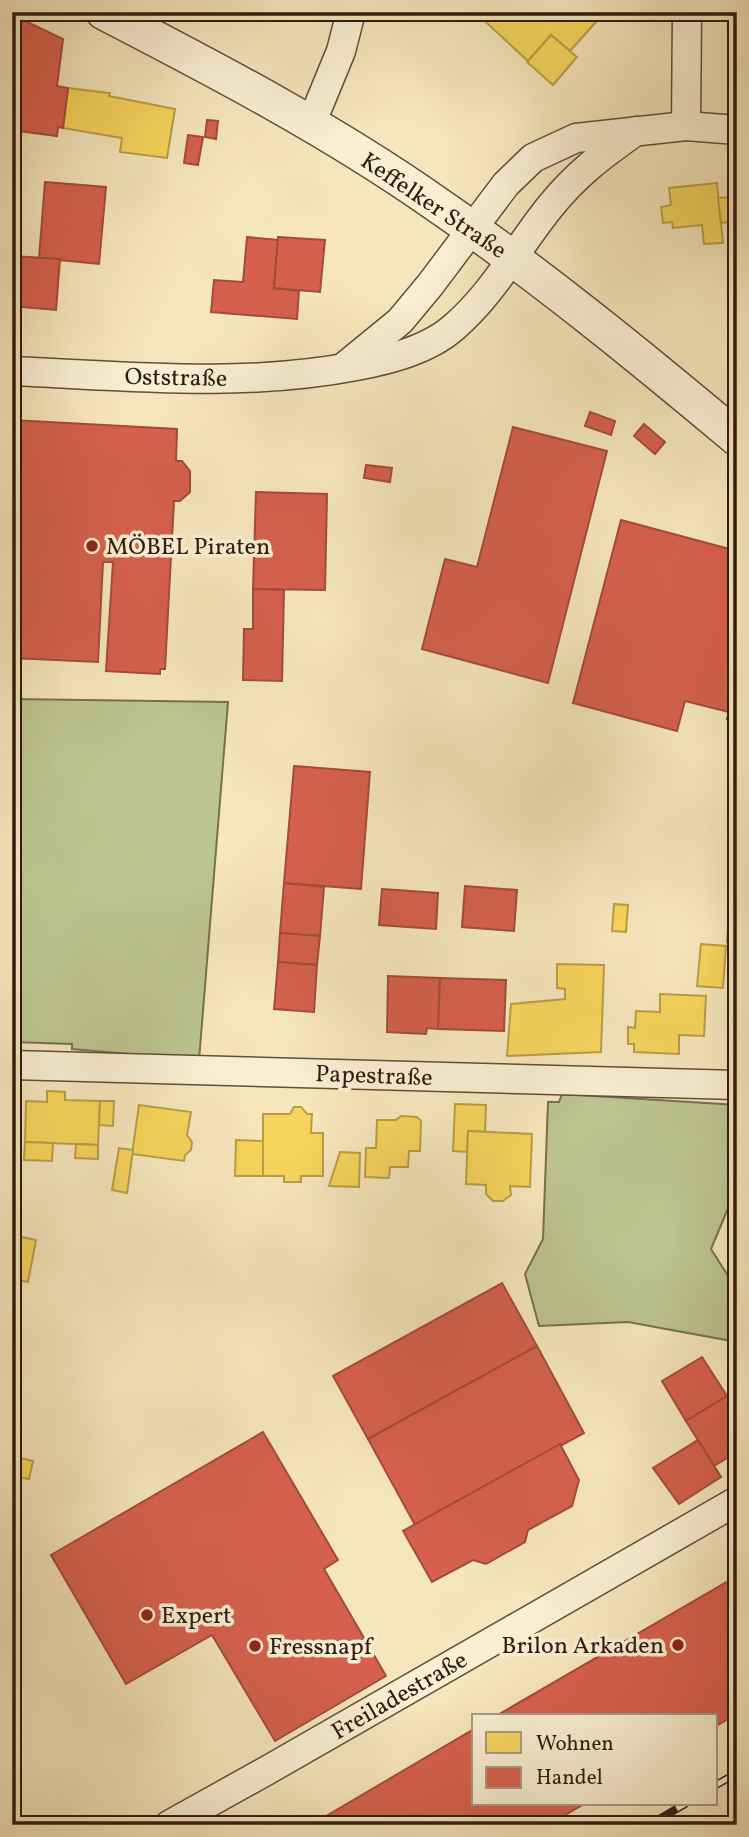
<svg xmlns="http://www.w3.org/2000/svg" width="749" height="1837" viewBox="0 0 749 1837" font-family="Vollkorn,serif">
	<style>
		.green { fill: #bcc591; stroke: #767052; stroke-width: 2 }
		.homes { fill: #f6d55c; stroke: #bb9d46; stroke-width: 2 }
		.shops { fill: #d6604d; stroke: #a44b3b; stroke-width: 2 }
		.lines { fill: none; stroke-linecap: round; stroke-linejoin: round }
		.minor-casing { stroke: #624d3c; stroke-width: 31 }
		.tertiary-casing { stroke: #624d3c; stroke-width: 38 }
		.minor { stroke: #f9efd3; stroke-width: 28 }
		.tertiary { stroke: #f9efd3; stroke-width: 35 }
		.rail-casing { stroke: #301a12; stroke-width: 8 }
		.rail { stroke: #f9efd3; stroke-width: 5; stroke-dasharray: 16; stroke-linecap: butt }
		.poi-dot { fill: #8f2418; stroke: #f9efd3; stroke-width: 2.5 }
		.labels { text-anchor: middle; stroke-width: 7; stroke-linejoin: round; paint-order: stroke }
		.street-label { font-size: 24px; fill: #301a12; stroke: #f9efd3 }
		.poi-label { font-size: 24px; fill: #301a12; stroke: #f9efd3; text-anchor: start }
	</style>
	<rect width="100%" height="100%" fill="#f6e6bc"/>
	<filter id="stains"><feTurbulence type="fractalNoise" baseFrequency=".00286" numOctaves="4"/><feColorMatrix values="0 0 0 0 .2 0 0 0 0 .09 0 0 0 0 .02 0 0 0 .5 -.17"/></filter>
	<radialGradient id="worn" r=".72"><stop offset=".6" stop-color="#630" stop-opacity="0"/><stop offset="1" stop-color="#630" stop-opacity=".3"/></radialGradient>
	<g class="green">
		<polygon points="12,699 228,702 199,1060 72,1049 72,1044 12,1042"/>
		<polygon points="562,1094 737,1105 737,1187 711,1249 737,1290 737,1342 628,1322 539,1326 525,1274 543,1239 548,1102 559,1102"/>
	</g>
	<g class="homes">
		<polygon points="476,13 603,12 604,13 570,51 551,35 528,61"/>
		<polygon points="551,35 577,57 553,85 527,62"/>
		<polygon points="68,88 110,93 109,96 175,109 167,158 120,152 122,138 63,128"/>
		<polygon points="717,183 723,243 704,244 702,225 673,228 672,222 663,223 661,207 671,205 669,188"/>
		<polygon points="737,188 737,214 736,214 733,189"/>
		<polygon points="733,197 735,221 721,223 718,198"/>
		<polygon points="614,904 628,905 626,932 612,931"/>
		<polygon points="729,914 737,915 737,943 727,942"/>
		<polygon points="701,944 726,946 723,988 697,986"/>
		<polygon points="557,964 604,965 601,1052 507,1056 511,1004 565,999 565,989 557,988"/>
		<polygon points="660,994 706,996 704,1036 679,1035 679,1054 634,1052 634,1044 628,1044 628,1027 635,1028 636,1011 660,1012"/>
		<polygon points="47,1091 65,1092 65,1100 100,1101 98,1145 25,1142 26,1101 47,1102"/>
		<polygon points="100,1101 114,1101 113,1126 99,1125"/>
		<polygon points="455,1104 486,1105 485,1132 468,1131 467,1152 453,1151"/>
		<polygon points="139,1105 191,1112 187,1135 192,1142 191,1150 185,1155 184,1161 132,1154"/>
		<polygon points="294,1107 301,1107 307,1114 312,1114 311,1133 323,1133 323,1176 301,1176 301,1182 284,1182 284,1176 263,1176 263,1114 290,1114"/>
		<polygon points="401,1116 417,1117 421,1121 420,1151 409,1151 408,1167 390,1167 389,1178 365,1177 366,1148 376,1148 377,1120 396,1120"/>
		<polygon points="468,1131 532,1134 530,1187 510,1186 511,1195 503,1201 493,1201 486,1194 486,1185 466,1184"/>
		<polygon points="236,1140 263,1141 263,1176 235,1176"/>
		<polygon points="25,1142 53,1143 52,1161 24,1160"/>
		<polygon points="76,1144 98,1145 98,1159 75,1158"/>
		<polygon points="119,1148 133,1150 127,1193 112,1190"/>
		<polygon points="340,1152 360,1153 359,1187 329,1186"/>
		<polygon points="12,1235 36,1240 28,1282 12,1279"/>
		<polygon points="12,1356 20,1358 12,1393"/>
		<polygon points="12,1456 33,1461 29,1479 12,1476"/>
	</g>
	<g class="shops">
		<polygon points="12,17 19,18 12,64"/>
		<polygon points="19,18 63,39 57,86 68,88 63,128 58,127 57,136 12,130 12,65"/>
		<polygon points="207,120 218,121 216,139 205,137"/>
		<polygon points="188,135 203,137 198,165 184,163"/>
		<polygon points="45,182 106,187 99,264 39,258"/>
		<polygon points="247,237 278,240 274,288 299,291 297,319 211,312 214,280 243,282"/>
		<polygon points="278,237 325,240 320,292 274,288"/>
		<polygon points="12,256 60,259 56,310 12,306"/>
		<polygon points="590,412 615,421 611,435 585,426"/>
		<polygon points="12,420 177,429 176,461 182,461 190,471 190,492 180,501 174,501 165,669 160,669 160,674 106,671 113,562 103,562 98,662 12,658"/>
		<polygon points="644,424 665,442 655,454 634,436"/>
		<polygon points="513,427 607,451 548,683 422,649 445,559 477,567"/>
		<polygon points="366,465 392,468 390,482 364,478"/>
		<polygon points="256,492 327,494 325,590 253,589"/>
		<polygon points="621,520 737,551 731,582 737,583 737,722 727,719 729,712 685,701 677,731 573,703"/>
		<polygon points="253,589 284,590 282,681 243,680 244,629 253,629"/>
		<polygon points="294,766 370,772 361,889 284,883"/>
		<polygon points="284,883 324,887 320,936 280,933"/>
		<polygon points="465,886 517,890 514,931 462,927"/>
		<polygon points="382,889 438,893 436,929 379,925"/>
		<polygon points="280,933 320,936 317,965 278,962"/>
		<polygon points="278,962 317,965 314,1012 274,1009"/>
		<polygon points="388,976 440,978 438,1029 427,1028 426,1034 387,1032"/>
		<polygon points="440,978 506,980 504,1031 438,1029"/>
		<polygon points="502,1283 537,1346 368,1439 333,1376"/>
		<polygon points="537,1346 584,1433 415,1525 368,1439"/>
		<polygon points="702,1357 727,1396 686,1421 662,1381"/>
		<polygon points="737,1390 737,1452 714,1466 686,1421"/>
		<polygon points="263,1432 338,1560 324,1569 386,1676 275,1741 212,1635 126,1684 51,1555"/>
		<polygon points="698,1440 721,1477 679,1504 653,1468"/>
		<polygon points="560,1444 579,1480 572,1506 528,1530 525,1542 486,1564 473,1560 432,1582 403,1531"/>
		<polygon points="737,1576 737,1714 716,1726 716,1716 496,1716"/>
		<polygon points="474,1729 474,1804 584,1804 548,1825 311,1825"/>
	</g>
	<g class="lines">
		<defs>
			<g id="minor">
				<polyline points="311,124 341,51 351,12"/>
				<polyline points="686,126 687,12"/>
				<polyline points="345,366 400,321 430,285 506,184 533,158 576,138 686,126 737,130"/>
				<path d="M 12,371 C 127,376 242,388 356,366 C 388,360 428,350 453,328 C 492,295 517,248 549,208 C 576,174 601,156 636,131"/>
				<polyline points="12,1065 737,1085"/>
				<polyline points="169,1825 266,1771 737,1501"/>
			</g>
			<path id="tertiary" d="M 104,12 C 218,71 331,130 435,203 C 540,275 639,356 737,438"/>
		</defs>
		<use href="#minor" class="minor-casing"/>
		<use href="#tertiary" class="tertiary-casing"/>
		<use href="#minor" class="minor"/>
		<use href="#tertiary" class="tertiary"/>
		<defs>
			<g id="rail">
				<polyline points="716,1785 737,1773"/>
				<polyline points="649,1825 685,1804"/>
			</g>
		</defs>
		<use href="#rail" class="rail-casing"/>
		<use href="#rail" class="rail"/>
	</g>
	<g class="poi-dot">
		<circle cx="92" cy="546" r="7"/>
		<circle cx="147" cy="1615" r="7"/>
		<circle cx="678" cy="1645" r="7"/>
		<circle cx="255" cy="1646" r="7"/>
	</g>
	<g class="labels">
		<g class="street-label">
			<text transform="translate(434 205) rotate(34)" y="8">Keffelker Straße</text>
			<text transform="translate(176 377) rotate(1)" y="8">Oststraße</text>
			<text transform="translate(374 1075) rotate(2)" y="8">Papestraße</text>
			<text transform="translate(399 1695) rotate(-30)" y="8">Freiladestraße</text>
		</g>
		<g class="poi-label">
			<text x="106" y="554">MÖBEL Piraten</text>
			<text x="161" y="1623">Expert</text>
			<text x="664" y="1653" text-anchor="end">Brilon Arkaden</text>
			<text x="269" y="1654">Fressnapf</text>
		</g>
	</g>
	<rect width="749" height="1837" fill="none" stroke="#f6e6bc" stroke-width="42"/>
	<rect x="14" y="14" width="721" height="1809" fill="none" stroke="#301a12" stroke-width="3.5"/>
	<rect x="21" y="21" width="707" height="1795" fill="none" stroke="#301a12" stroke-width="2"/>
	<rect x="472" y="1714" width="245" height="91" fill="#f9efd3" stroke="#a99a86" stroke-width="2"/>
	<rect x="486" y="1732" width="35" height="21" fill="#f6d55c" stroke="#a99a86" stroke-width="2"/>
	<text x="536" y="1750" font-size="21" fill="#301a12">Wohnen</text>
	<rect x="486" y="1767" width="35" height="21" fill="#d6604d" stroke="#a99a86" stroke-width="2"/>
	<text x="536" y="1784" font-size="21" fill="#301a12">Handel</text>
	<rect width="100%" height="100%" filter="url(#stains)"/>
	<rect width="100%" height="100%" fill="url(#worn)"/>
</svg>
